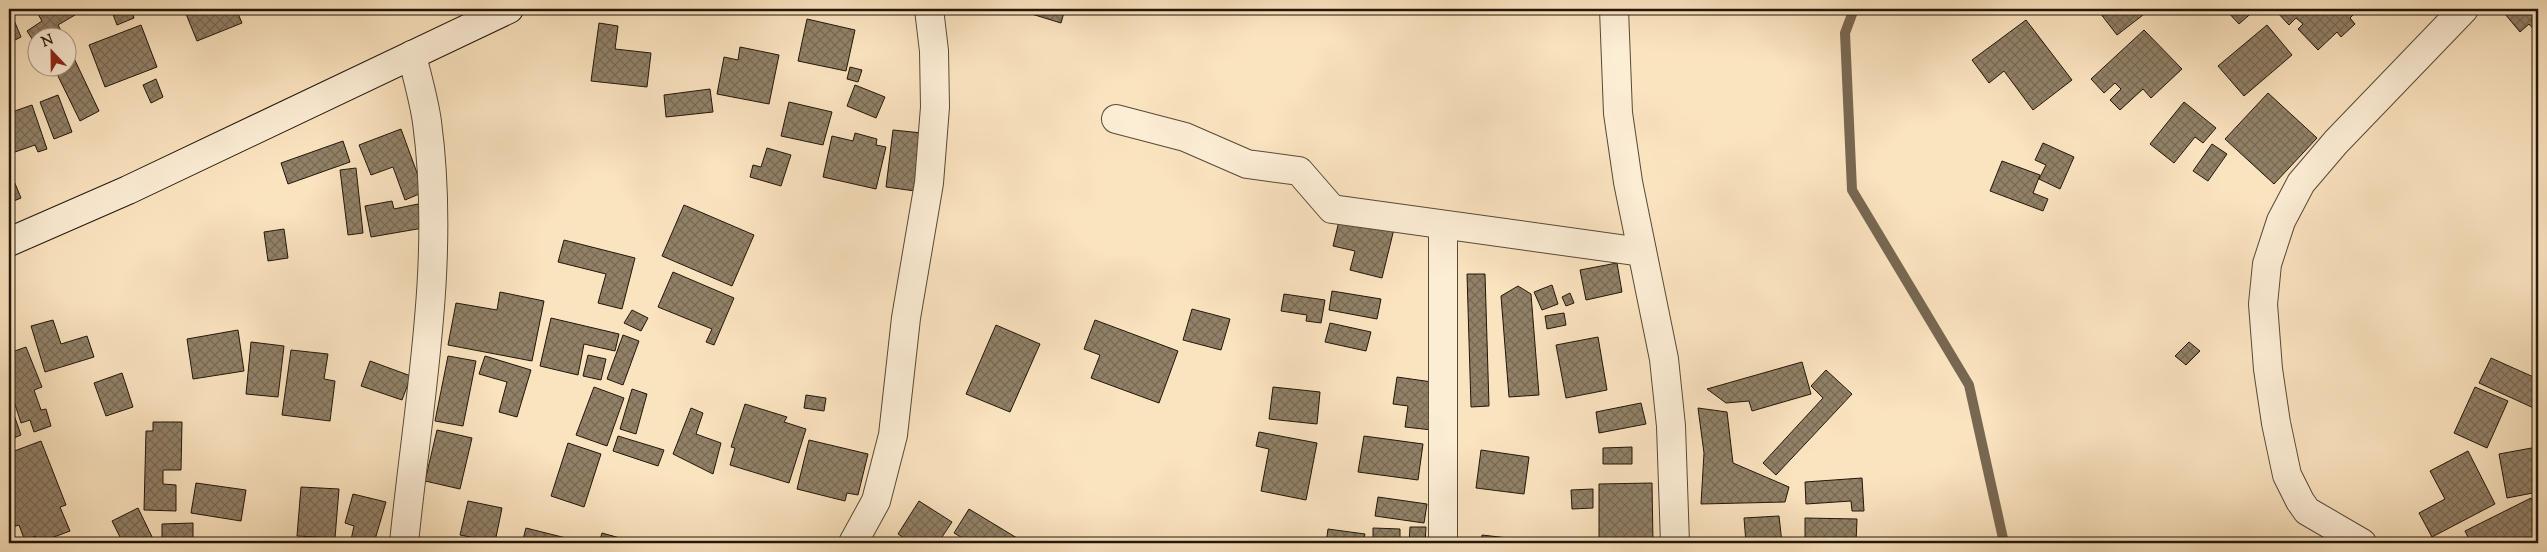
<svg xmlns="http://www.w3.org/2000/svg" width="2547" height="552" viewBox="0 0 2547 552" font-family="'Sorts Mill Goudy',serif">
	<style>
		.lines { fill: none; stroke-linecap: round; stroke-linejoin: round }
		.stream { stroke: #786751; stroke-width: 10 }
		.building { fill: url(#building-cross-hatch); stroke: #221609 }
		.street-casing { stroke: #584936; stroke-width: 30 }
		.secondary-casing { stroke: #221609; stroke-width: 30 }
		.street { stroke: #fcedd5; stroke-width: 28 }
		.secondary { stroke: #fcedd5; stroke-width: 28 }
	</style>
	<defs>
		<pattern id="building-cross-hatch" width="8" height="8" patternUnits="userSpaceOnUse" patternTransform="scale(1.25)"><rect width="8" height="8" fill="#928168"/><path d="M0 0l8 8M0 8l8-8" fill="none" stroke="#776954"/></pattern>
	</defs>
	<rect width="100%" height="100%" fill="#fae3bf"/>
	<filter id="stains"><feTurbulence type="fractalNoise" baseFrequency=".004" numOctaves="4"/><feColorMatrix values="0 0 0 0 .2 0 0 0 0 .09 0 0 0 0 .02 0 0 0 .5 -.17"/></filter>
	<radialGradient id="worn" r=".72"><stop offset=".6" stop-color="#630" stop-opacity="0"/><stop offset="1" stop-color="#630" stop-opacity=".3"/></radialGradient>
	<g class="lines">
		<polyline class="stream" points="1854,9 1845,33 1852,190 1969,385 2004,543"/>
	</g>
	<g class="building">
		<polygon points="35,9 85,9 58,25 65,38 38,38 38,48 27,31 42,21"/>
		<polygon points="111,9 131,9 134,18 117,25"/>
		<polygon points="184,9 236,9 242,23 197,41"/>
		<polygon points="950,9 993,9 993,14"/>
		<polygon points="1026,9 1065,9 1061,23 1025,12"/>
		<polygon points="2097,9 2138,9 2143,15 2117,35"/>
		<polygon points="2225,9 2256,9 2239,24"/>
		<polygon points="2278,9 2359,9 2350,18 2355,24 2341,37 2337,32 2318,50 2298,29 2303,24 2296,18 2289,25 2276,11"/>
		<polygon points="2511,9 2538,9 2538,34 2529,24 2520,32 2505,14"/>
		<polygon points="11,13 21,37 9,43 9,14"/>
		<polygon points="807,19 855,30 846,71 798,61"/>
		<polygon points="2026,20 2072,80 2033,110 2004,71 1989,83 1972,60"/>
		<polygon points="599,23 618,26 615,49 651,53 647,87 591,81"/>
		<polygon points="141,25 157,67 105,87 89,45"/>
		<polygon points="2267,25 2292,55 2244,96 2218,66"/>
		<polygon points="2144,30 2182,69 2151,98 2143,89 2120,110 2110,100 2121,89 2115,83 2104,93 2091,79"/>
		<polygon points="740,47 779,55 769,104 717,94 724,57 738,60"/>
		<polygon points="71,52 99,111 80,121 54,68 68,68 68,53"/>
		<polygon points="850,67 862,70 858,82 847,79"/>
		<polygon points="156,79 163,97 151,103 143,85"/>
		<polygon points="855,85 885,97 876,118 847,106"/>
		<polygon points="710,89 713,112 666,117 664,95"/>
		<polygon points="2268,93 2317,138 2274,184 2225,139"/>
		<polygon points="58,95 72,132 54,139 40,102"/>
		<polygon points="789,102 832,112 823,145 781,136"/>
		<polygon points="2184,102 2216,128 2203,143 2195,137 2174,163 2150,144"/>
		<polygon points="32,105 47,149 38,152 35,145 15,152 9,135 9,113"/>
		<polygon points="401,129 424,192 405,200 393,167 371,175 359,145"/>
		<polygon points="893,130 922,133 915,191 886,187"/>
		<polygon points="855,133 877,139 876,145 886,147 876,189 823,177 832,136 853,141"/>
		<polygon points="343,141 350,162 288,184 281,163"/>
		<polygon points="2043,143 2074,157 2060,189 2039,179 2046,165 2035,160"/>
		<polygon points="2212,144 2227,154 2208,181 2193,171"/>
		<polygon points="767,148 791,155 781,186 750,177 753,165 761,167"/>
		<polygon points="2002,161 2040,175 2033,193 2048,199 2043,211 1990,191"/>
		<polygon points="356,168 363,233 348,235 340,170"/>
		<polygon points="9,169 21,198 9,203"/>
		<polygon points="392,201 394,209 418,204 423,228 371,237 365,206"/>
		<polygon points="684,205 754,235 732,286 662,256"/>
		<polygon points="1340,217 1394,229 1382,278 1350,270 1355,251 1333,246"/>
		<polygon points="284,229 288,258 268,261 264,232"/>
		<polygon points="564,240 635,258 622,309 598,303 606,274 558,262"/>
		<polygon points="1617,263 1622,292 1586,300 1580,270"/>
		<polygon points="673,272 734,298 714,345 706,342 712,329 658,307"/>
		<polygon points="1467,274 1485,274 1489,406 1471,407"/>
		<polygon points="1552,285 1558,304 1542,310 1534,292"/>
		<polygon points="1518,286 1531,294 1539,395 1509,397 1501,296"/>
		<polygon points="1332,291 1381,299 1377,319 1329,310"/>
		<polygon points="500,292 544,301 532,361 448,345 456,303 497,310"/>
		<polygon points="1570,293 1574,303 1566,306 1562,297"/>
		<polygon points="1284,294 1325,300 1321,323 1306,321 1307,315 1281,311"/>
		<polygon points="1192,309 1230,319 1221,350 1183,340"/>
		<polygon points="632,310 648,318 641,331 624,323"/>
		<polygon points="1564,313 1566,325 1547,329 1545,316"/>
		<polygon points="551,318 619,334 615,351 584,344 578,375 540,366"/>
		<polygon points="53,320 61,344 87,336 94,357 45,372 31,326"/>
		<polygon points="1095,320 1178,351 1159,403 1091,378 1100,355 1084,349"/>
		<polygon points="1330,323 1371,332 1366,351 1325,342"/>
		<polygon points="996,325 1040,344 1010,412 966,394"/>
		<polygon points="238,330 244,371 193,379 187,339"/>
		<polygon points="623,335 639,341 623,385 607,379"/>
		<polygon points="1598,337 1607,390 1566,398 1556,345"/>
		<polygon points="251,342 284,346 278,397 246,394"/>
		<polygon points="2189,342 2200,351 2186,365 2175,356"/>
		<polygon points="26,347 42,387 34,390 41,410 46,409 51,426 34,432 30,420 21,423 9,386 9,353"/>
		<polygon points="291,350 328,354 324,379 335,381 330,421 282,415"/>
		<polygon points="588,355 606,359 601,380 583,376"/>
		<polygon points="448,356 476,361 463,426 435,421"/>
		<polygon points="485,356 531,370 517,417 499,412 507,382 479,374"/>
		<polygon points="2491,358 2538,379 2538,410 2479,383"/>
		<polygon points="370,361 411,376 402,400 361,386"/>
		<polygon points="1802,362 1811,394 1752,411 1749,401 1726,403 1707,389"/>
		<polygon points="1826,370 1852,394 1776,475 1763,463 1823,398 1811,386"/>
		<polygon points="122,373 133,407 106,416 94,383"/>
		<polygon points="1397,377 1439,383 1432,430 1405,427 1408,406 1393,404"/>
		<polygon points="594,387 624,398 607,446 576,435"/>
		<polygon points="1273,387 1320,392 1317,424 1269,419"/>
		<polygon points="2475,387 2508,401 2487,448 2454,433"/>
		<polygon points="632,389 647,394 636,434 620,429"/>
		<polygon points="806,395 826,398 824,411 804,408"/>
		<polygon points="1641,403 1646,424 1599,433 1596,412"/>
		<polygon points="745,404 787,417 784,422 806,429 789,483 730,465 735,448 731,447"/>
		<polygon points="691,408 703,413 696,434 721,443 713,474 673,454"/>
		<polygon points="1698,408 1727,412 1733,463 1789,487 1785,502 1701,504 1704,453"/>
		<polygon points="9,415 14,415 21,435 9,440"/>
		<polygon points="153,422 182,422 181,470 163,470 163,484 176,485 176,511 144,510 146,431 153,431"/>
		<polygon points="437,430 472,438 460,489 425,481"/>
		<polygon points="1259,432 1317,443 1306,500 1261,491 1269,449 1256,446"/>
		<polygon points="618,436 664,450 658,466 613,451"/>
		<polygon points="1364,436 1423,444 1418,480 1358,472"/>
		<polygon points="809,440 868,454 858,495 847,493 845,501 797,489"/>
		<polygon points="41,441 66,505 60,507 70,531 38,543 35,536 25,541 19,525 10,528 9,524 9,453"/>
		<polygon points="568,443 601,454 584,507 551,496"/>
		<polygon points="1632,447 1632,464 1603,464 1603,448"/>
		<polygon points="2537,447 2538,492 2507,498 2499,454"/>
		<polygon points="1481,450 1529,457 1524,494 1476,488"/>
		<polygon points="2468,451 2495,504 2432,537 2419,513 2445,499 2430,471"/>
		<polygon points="1862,478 1864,511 1852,511 1851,501 1806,504 1805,482"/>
		<polygon points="196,483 246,490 241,521 191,513"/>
		<polygon points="1652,483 1653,543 1599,543 1599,484"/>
		<polygon points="301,487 339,489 335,538 297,536"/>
		<polygon points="1593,489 1593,508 1572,509 1571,490"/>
		<polygon points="353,494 386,502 374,543 351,540 354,526 345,523"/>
		<polygon points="1378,497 1427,504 1424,523 1375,516"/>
		<polygon points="2531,498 2538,513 2538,543 2471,543 2465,531"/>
		<polygon points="468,501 502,508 495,542 460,535"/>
		<polygon points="919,501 952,522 938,543 912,543 898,534"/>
		<polygon points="138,508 155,543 123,543 112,521"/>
		<polygon points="969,509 1017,538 1014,543 971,543 954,533"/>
		<polygon points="1779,516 1782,543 1746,543 1744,518"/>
		<polygon points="1805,518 1857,519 1856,543 1805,543"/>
		<polygon points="193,523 193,543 162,543 162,524"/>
		<polygon points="1410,527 1426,527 1425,543 1409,543"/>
		<polygon points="526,528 578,541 577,543 522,543"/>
		<polygon points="1373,528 1400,529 1400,543 1373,543"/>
		<polygon points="1328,529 1365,534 1363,543 1326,543"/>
		<polygon points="602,533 627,540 626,543 599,543"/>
		<polygon points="1482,535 1508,538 1507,543 1481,543"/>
	</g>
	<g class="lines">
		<defs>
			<g id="street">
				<polyline points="1614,9 1618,113 1628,182 1664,359 1671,426 1675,543"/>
				<polyline points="1116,119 1185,137 1247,164 1299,171 1332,209 1642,252"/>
				<polyline points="1443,226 1443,543"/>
				<path d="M 404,543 C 418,403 446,263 427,122 C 424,100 417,77 412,55"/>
				<polyline points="853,543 876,501 893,435 906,318 929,183 935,107 934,51 929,9"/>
				<polyline points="2362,543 2307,511 2300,501 2287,475 2276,423 2268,369 2263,304 2267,264 2281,221 2301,183 2336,142 2464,9"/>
			</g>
			<polyline id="secondary" points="9,242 128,190 509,9"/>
		</defs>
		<use href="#street" class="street-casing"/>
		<use href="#secondary" class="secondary-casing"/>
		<use href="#street" class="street"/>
		<use href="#secondary" class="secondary"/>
	</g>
	<rect width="2547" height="552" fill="none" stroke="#fae3bf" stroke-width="30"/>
	<rect x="10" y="10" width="2527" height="532" fill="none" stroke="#221609" stroke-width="2.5"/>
	<rect x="15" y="15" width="2517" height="522" fill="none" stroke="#221609"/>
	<g transform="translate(52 52) rotate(338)"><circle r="24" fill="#fcedd5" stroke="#a59783"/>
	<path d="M0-4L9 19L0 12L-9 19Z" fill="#8f2418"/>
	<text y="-8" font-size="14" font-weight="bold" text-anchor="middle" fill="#221609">N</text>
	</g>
	<rect width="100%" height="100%" filter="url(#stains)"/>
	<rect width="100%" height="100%" fill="url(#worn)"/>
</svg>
